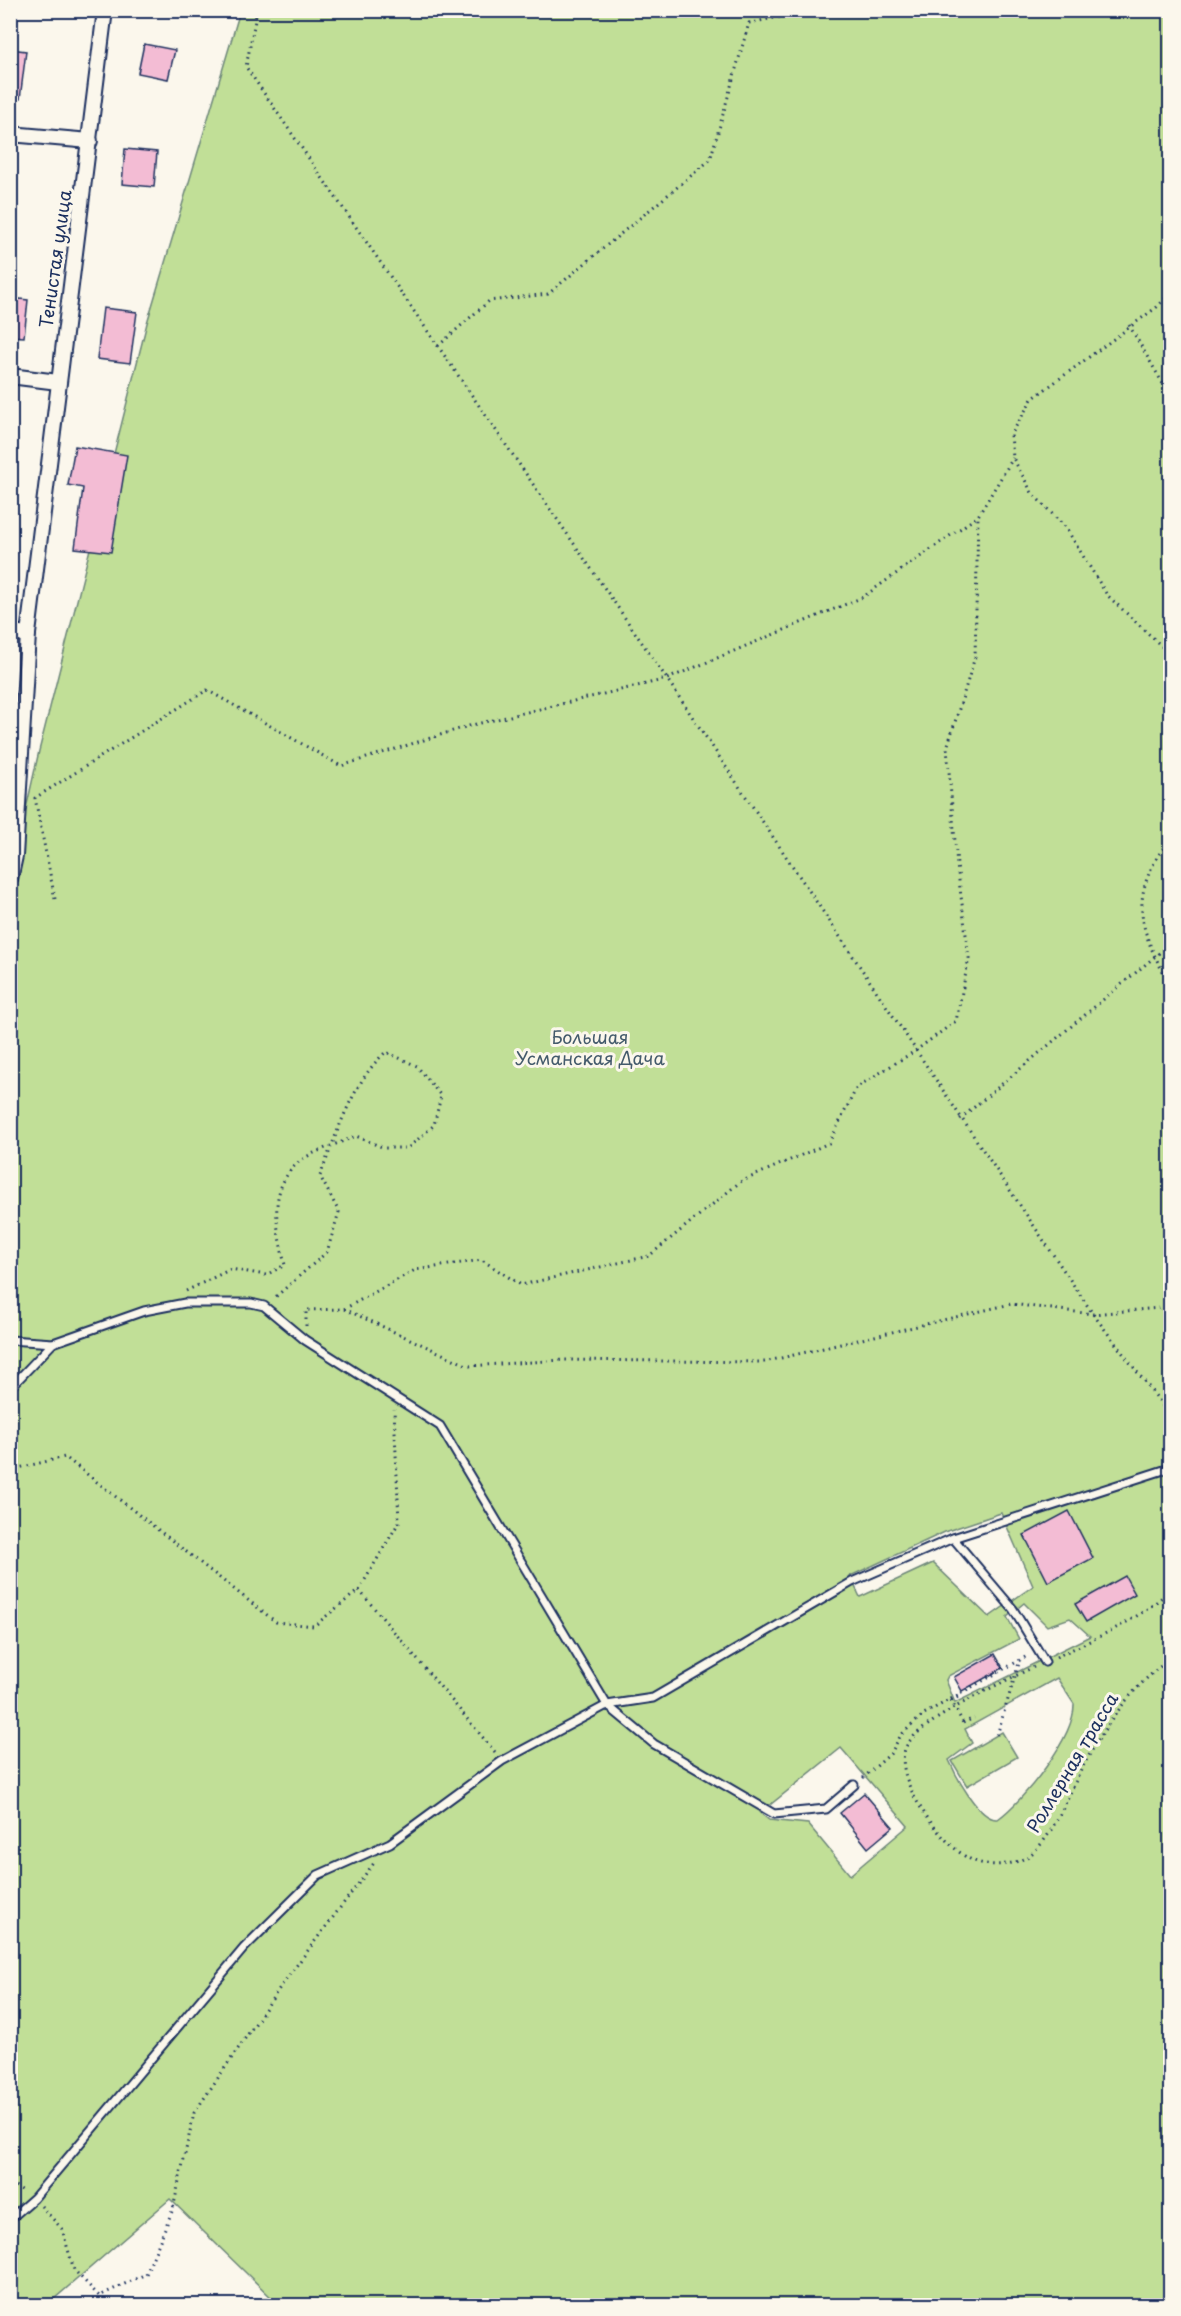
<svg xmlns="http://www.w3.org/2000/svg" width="1181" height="2316" viewBox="0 0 1181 2316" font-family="'Playpen Sans',sans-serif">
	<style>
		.green { fill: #c1df97; stroke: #6e877a; stroke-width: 1.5; fill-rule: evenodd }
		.building { fill: #f3bcd4; stroke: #1b2f5e; stroke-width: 1.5 }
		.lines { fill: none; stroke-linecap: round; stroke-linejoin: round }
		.service-casing { stroke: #1b2f5e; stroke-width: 11 }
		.minor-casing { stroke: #1b2f5e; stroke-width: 18 }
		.path { stroke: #1b2f5e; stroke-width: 3; stroke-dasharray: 1.5 4.5; stroke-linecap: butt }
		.service { stroke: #fbf7ec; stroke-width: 7 }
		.minor { stroke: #fbf7ec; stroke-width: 14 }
		.path-bridge { stroke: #1b2f5e; stroke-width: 3; stroke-dasharray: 1.5 4.5; stroke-linecap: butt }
		.labels { text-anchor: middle; stroke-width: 6; stroke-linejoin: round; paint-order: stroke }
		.street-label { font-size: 18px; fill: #1b2f5e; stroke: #fbf7ec }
		.park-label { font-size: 18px; fill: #445b6c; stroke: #fbf7ec }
	</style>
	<rect width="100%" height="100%" fill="#fbf7ec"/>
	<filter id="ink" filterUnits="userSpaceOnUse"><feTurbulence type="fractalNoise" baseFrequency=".0167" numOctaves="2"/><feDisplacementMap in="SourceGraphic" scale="12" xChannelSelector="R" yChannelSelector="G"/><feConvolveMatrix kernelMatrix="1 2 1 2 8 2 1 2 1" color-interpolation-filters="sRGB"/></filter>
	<g filter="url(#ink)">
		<g class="green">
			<path d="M 240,11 L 1170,11 L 1170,2305 L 279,2305 L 170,2199 L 47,2305 L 11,2306 L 11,876 L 39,751 L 147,323 ZM 1001,1513 L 1033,1586 L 989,1617 L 933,1563 L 860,1597 L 850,1576 L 947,1531 ZM 1024,1603 L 1047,1626 L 1070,1618 L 1090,1636 L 955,1703 L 946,1680 L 948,1676 L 1019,1639 L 1007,1617 ZM 1057,1678 L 1074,1704 C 1075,1737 1024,1800 998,1819 C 979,1821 956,1776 949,1760 L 972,1743 L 965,1729 ZM 841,1748 L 908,1826 L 850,1875 L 808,1824 L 769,1820 L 760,1813 Z"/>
			<polygon points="1002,1732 1017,1757 967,1786 952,1761"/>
		</g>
		<g class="building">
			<polygon points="144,44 175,50 168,79 138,73"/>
			<polygon points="10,49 26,51 20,99 10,98"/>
			<polygon points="125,149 157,152 154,187 122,184"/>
			<polygon points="10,298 28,300 24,337 10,336"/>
			<polygon points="103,308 137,312 130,363 97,359"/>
			<polygon points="75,446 127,455 111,552 75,548 83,488 68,485"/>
			<polygon points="1069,1511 1093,1558 1048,1582 1024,1535"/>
			<polygon points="1125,1576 1135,1594 1086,1622 1075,1604"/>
			<polygon points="995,1654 1003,1668 962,1691 954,1677"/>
			<polygon points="864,1793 893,1827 868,1848 840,1813"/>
		</g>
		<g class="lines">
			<defs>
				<g id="service">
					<polyline points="10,1340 53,1343 10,1388"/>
					<polyline points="53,1343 144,1311 185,1303 251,1303 264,1306 305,1340 440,1426 607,1705 654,1744 774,1814 826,1809 854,1785"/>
					<polyline points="953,1538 1170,1468"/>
					<polyline points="10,2219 34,2198 244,1948 318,1875 390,1843 502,1761 607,1705 653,1698 852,1582 953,1538 1013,1609 1045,1662"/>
				</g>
				<g id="minor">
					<polyline points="10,134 90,141"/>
					<polyline points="10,376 58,382"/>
					<polyline points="10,632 28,634"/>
					<polyline points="10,879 15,856 28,634 105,10"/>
				</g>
			</defs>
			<use href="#service" class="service-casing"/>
			<use href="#minor" class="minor-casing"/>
			<g class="path">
				<polyline points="257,10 246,67 667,679 1093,1314 1170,1415"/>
				<polyline points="1170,294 1157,307 1032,399 1011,435 1013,458 1032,493 1066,528 1107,595 1170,654"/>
				<polyline points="1129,325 1170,396"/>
				<polyline points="438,346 489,301 548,294 710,160 749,23 815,10"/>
				<path d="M 1170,838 C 1129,894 1136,926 1170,984"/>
				<polyline points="55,899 35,798 207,690 341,766 472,725 667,679 863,597 978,516 1013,458"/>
				<polyline points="960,1119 1170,944"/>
				<path d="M 186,1291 L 231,1269 L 266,1275 L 285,1265 C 277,1229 266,1189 300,1161 C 313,1151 341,1143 356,1136 L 384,1148 L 408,1148 L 434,1125 L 441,1096 L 417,1066 L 386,1052 C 353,1080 336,1136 320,1176 L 339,1212 L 327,1252 L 273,1299"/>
				<polyline points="344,1309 415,1270 482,1260 521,1285 649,1256 740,1182 829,1143 857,1087 915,1051 956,1021 969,958 957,865 947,748 975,657 978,516"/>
				<polyline points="306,1326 306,1310 344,1309 469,1366 563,1360 764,1362 1011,1304 1093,1314 1170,1307"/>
				<polyline points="10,1470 65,1457 276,1622 314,1626 359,1590 399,1522 394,1409"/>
				<polyline points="359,1590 495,1752"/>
				<path d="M 1056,1657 C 1097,1637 1137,1622 1170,1590"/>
				<path d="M 1034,1667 C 1006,1680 920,1721 907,1745 C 889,1776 941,1843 968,1858 C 984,1867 1008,1867 1025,1858 C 1053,1843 1071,1786 1087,1759 C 1109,1720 1134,1685 1170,1659"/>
				<polyline points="951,1700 961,1696"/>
				<polyline points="963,1723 974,1718"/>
				<polyline points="997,1735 1020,1660"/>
				<polyline points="863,1778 891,1753 901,1735 924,1714 1029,1655"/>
				<polyline points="10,2183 25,2192"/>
				<polyline points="41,2206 62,2229 74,2270 99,2296 146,2274 173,2209 194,2113 281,1986 374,1863"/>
			</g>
			<use href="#service" class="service"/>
			<use href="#minor" class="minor"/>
			<polyline class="path-bridge" points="951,1700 963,1723"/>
		</g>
	</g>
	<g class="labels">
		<g class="street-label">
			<text transform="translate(56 259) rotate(-82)" y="6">Тенистая улица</text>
			<text transform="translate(1073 1763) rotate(-59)" y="6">Роллерная трасса</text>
		</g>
		<g class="park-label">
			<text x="590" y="1044">Большая<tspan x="590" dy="21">Усманская Дача</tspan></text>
		</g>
	</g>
	<rect width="1181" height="2316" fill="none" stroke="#fbf7ec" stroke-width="36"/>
	<rect x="18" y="18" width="1145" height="2280" fill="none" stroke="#1b2f5e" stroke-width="2" filter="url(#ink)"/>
</svg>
